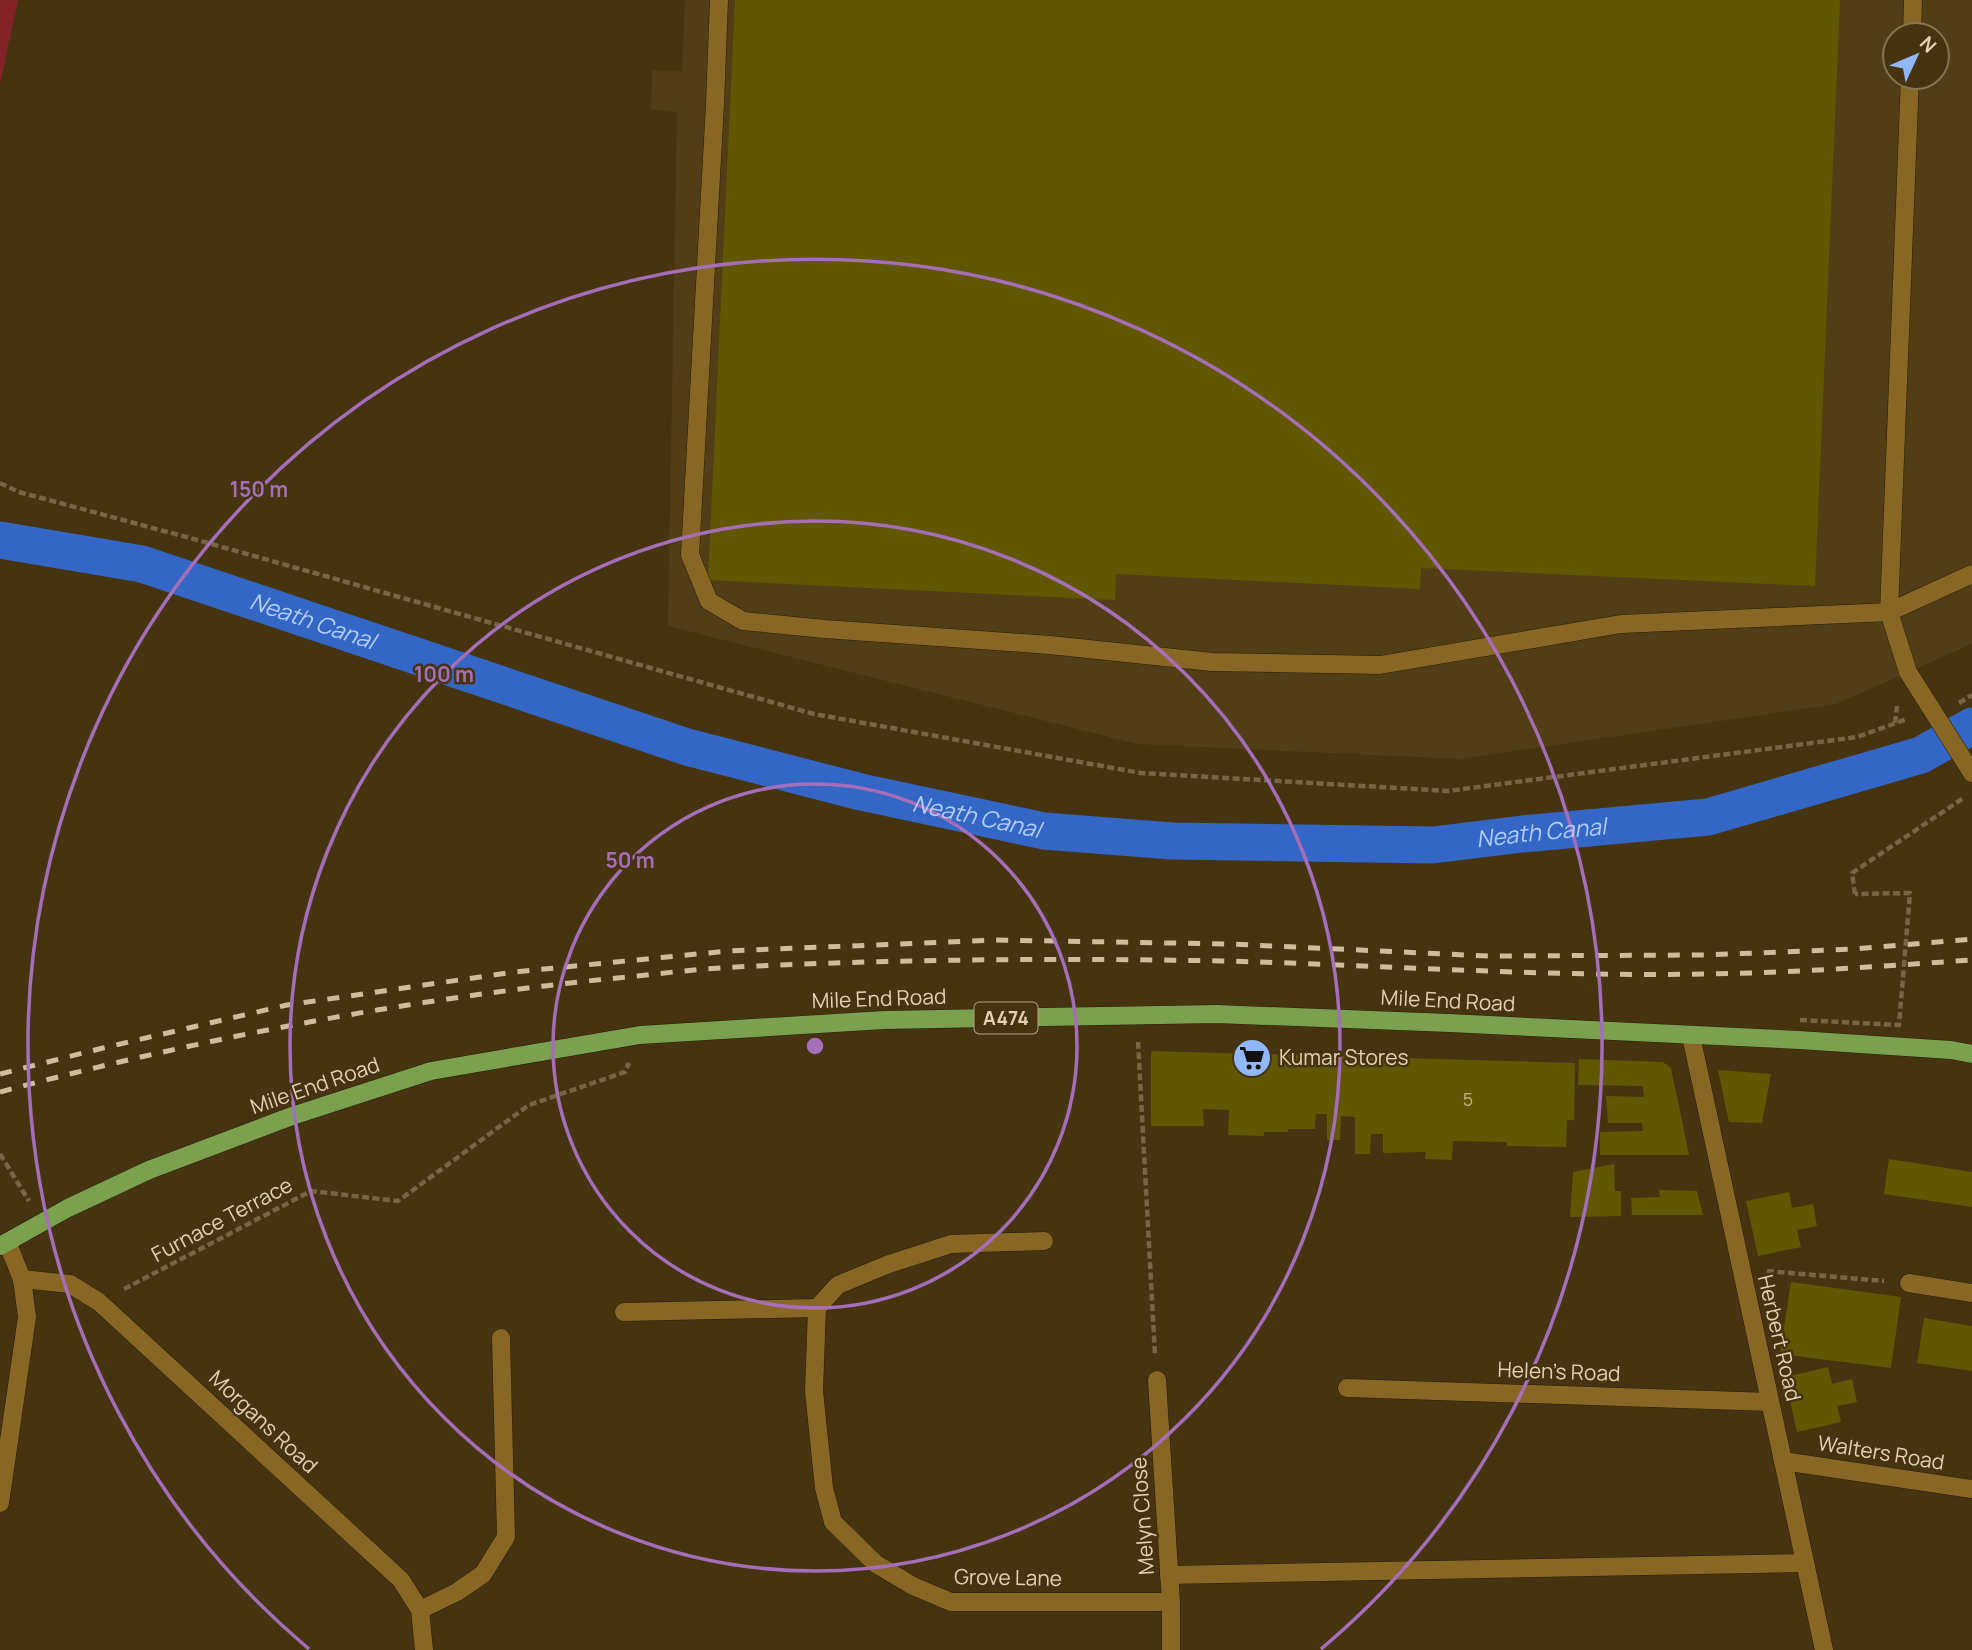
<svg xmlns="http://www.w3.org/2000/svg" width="1972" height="1650" viewBox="0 0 1972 1650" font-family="Manrope,sans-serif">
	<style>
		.built { fill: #523e16; fill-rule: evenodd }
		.green { fill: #832329 }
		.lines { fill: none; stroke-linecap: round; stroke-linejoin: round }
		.canal { stroke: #3466c5; stroke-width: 37 }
		.building { fill: #615700 }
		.service-casing { stroke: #271d08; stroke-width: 19 }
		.minor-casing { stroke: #271d08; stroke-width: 19 }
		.primary-casing { stroke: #271d08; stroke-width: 19 }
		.path { stroke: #776543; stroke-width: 4.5; stroke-dasharray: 7 3.5; stroke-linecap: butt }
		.service { stroke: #886724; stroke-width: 18 }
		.minor { stroke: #886724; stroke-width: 18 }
		.primary { stroke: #7ba04e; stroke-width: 18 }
		.rail { stroke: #cebc9c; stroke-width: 5; stroke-dasharray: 12 12; stroke-linecap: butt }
		.minor-bridge-casing { stroke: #271d08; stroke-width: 19; stroke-linecap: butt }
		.path-bridge { stroke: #776543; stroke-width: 4.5; stroke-dasharray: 7 3.5; stroke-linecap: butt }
		.minor-bridge { stroke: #886724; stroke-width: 18 }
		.ring { fill: none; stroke: #a56eb9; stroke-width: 3.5 }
		.labels { text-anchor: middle; stroke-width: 5; stroke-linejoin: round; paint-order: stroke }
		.number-label { font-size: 18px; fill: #c2b285 }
		.shield { fill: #463411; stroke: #b4a281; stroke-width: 2 }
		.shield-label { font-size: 19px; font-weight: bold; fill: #e3d1b1 }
		.street-label { font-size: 21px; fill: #e3d1b1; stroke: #463411 }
		.poi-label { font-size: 21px; fill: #e3d1b1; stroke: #463411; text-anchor: start }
		.water-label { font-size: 23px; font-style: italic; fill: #b2ceff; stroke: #463411 }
		.centre { fill: #a56eb9; stroke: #463411; stroke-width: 3.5 }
		.ring-label { font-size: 21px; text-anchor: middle; font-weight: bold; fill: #a56eb9; stroke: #463411; stroke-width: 5; stroke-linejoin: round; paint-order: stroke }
	</style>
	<rect width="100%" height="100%" fill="#463411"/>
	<path class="built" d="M 685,0 L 1972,0 L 1972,644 L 1836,704 L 1460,759 L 1137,744 L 668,626 L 677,112 L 651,109 L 652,70 L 682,71 ZM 1895,35 L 1937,35 L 1937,77 L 1895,77 Z"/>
	<polygon class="green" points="0,0 18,0 0,85"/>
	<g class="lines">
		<path class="canal" id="s1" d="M 0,540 L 142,564 L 687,747 L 861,792 L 1044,831 L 1172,841 L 1433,845 L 1522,834 L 1708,817 L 1921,755 L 1972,726"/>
	</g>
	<g class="building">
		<polygon points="735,0 1840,0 1815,586 1421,568 1420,589 1116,574 1115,600 708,580"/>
		<polygon points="1151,1051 1575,1063 1574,1120 1567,1120 1566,1147 1507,1146 1507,1142 1453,1141 1452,1160 1425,1159 1426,1152 1383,1153 1383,1134 1371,1134 1370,1154 1355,1154 1355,1117 1341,1116 1340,1140 1327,1140 1327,1114 1316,1114 1315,1129 1288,1129 1288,1132 1264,1132 1264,1136 1228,1135 1229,1110 1203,1109 1204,1126 1151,1126"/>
		<polygon points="1579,1059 1663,1062 1671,1068 1689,1155 1600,1155 1600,1132 1643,1131 1642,1123 1608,1123 1606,1096 1644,1097 1643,1086 1578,1085"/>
		<polygon points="1718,1070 1771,1074 1762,1123 1729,1122"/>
		<polygon points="1889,1159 1972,1172 1972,1207 1884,1194"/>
		<polygon points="1614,1164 1615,1191 1621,1191 1621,1216 1570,1217 1573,1172"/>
		<polygon points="1659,1190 1697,1191 1703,1215 1632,1215 1631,1198 1660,1197"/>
		<polygon points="1789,1192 1792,1208 1813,1204 1817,1226 1797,1230 1801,1247 1758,1256 1746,1201"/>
		<polygon points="1791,1282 1901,1297 1891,1368 1780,1354"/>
		<polygon points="1924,1318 1972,1326 1972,1371 1917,1363"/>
		<polygon points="1828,1367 1832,1384 1852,1379 1857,1402 1837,1406 1841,1422 1797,1432 1785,1377"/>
	</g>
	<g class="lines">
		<defs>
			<g id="service">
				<polyline points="719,0 715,104 690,555 709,601 743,621 825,629 1050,645 1212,662 1380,665 1621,624 1889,612 1972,574"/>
				<polyline points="1912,35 1913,0"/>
				<polyline points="1889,612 1910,77"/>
				<polyline points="817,1308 838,1285 889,1264 951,1244 1044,1241"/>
				<polyline points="624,1312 817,1308 814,1391 824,1488 833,1522 876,1564 913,1586 951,1602 1171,1602"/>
				<polyline points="1169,1575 1805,1563"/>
				<polyline points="420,1610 457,1592 483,1574 506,1537 501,1338"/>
			</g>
			<g id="minor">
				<polyline points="1889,612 1908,672"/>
				<polyline points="1691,1036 1824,1650"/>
				<polyline points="22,1279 70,1284 99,1302 401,1580 420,1610 424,1650"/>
				<polyline points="1909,1283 1972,1293"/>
				<polyline points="1157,1380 1171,1602 1171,1650"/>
				<polyline points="1347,1388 1770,1402"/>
				<polyline points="1783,1461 1972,1489"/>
				<polyline points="0,1503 27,1317 22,1279 7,1242"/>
			</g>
			<polyline id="primary" points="0,1246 68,1208 149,1170 292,1116 431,1071 640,1035 884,1020 1217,1014 1449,1023 1799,1040 1951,1050 1972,1054"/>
		</defs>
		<use href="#service" class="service-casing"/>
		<use href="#minor" class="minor-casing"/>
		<use href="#primary" class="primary-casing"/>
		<g class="path">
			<polyline points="0,483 19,492 201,541 814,714 1141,773 1448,791 1857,737 1907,719"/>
			<polyline points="1959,703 1972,695"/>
			<polyline points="1895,723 1897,706"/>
			<polyline points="1855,894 1852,873 1965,797"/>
			<polyline points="1138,1042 1155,1355"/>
			<polyline points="0,1154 29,1201"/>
			<polyline points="1767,1271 1884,1281"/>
			<polyline points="124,1289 311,1191 398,1201 529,1105 625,1072 629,1063"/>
		</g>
		<use href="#service" class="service"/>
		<use href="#minor" class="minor"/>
		<use href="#primary" class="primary"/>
		<g class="rail">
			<polyline points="0,1074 103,1048 287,1005 514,972 728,951 995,940 1230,944 1488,956 1705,955 1855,949 1972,939"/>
			<path d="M 0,1092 C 199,1039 402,1000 607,979 C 650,975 693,969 736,967 C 899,959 1062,958 1225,961 C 1384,965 1543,977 1703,974 C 1793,973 1883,966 1972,960"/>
		</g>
		<defs>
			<polyline id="minor-bridge" points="1908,672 1972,773"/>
		</defs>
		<use href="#minor-bridge" class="minor-bridge-casing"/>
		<polyline class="path-bridge" points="1800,1020 1899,1025 1910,893 1855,894"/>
		<use href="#minor-bridge" class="minor-bridge"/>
	</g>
	<g class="ring">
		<circle cx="815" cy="1046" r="262"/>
		<circle cx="815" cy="1046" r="525"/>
		<path d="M309 1649A787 787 0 1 1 1321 1649"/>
	</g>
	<defs>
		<symbol id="supermarket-disc" viewBox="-11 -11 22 22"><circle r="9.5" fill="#91b8fd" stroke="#463411"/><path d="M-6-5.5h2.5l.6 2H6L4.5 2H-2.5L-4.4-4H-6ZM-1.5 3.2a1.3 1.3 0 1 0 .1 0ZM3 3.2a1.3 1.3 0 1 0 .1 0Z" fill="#111"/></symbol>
	</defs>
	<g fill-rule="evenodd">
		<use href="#supermarket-disc" x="1230" y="1036" width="44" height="44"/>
	</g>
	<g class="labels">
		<g class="number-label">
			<text x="1468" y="1106">5</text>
		</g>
		<rect class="shield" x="974.5" y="1002.5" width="63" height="31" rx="5"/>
		<g class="shield-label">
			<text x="1006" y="1025">A474</text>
		</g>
		<g class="street-label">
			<text transform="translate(879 999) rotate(-2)" y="7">Mile End Road</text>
			<text transform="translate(1448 1001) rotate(3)" y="7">Mile End Road</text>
			<text transform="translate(315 1086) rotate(-19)" y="7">Mile End Road</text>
			<text transform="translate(222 1220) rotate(-28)" y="7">Furnace Terrace</text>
			<text transform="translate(1779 1338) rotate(77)" y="7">Herbert Road</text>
			<text transform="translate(1559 1372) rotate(2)" y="7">Helen's Road</text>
			<text transform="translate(263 1422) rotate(43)" y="7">Morgans Road</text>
			<text transform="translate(1881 1453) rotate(9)" y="7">Walters Road</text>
			<text transform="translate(1143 1516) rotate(-94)" y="7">Melyn Close</text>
			<text transform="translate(1008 1578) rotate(1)" y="7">Grove Lane</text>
		</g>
		<g class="poi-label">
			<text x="1279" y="1065">Kumar Stores</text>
		</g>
		<g class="water-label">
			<text dy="8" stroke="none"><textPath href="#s1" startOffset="324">Neath Canal</textPath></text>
			<text dy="8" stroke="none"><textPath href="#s1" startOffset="1017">Neath Canal</textPath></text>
			<text dy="8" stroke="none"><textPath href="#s1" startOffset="1584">Neath Canal</textPath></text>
		</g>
	</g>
	<circle cx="815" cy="1046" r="10" class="centre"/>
	<g class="ring-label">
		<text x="259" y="497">150 m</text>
		<text x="444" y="682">100 m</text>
		<text x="630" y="868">50 m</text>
	</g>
	<g transform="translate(1916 56) rotate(46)"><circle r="33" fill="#463411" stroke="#857351" stroke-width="2"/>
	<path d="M0-5L12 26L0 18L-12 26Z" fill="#91b8fd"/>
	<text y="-10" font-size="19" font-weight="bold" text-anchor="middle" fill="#e3d1b1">N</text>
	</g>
</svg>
